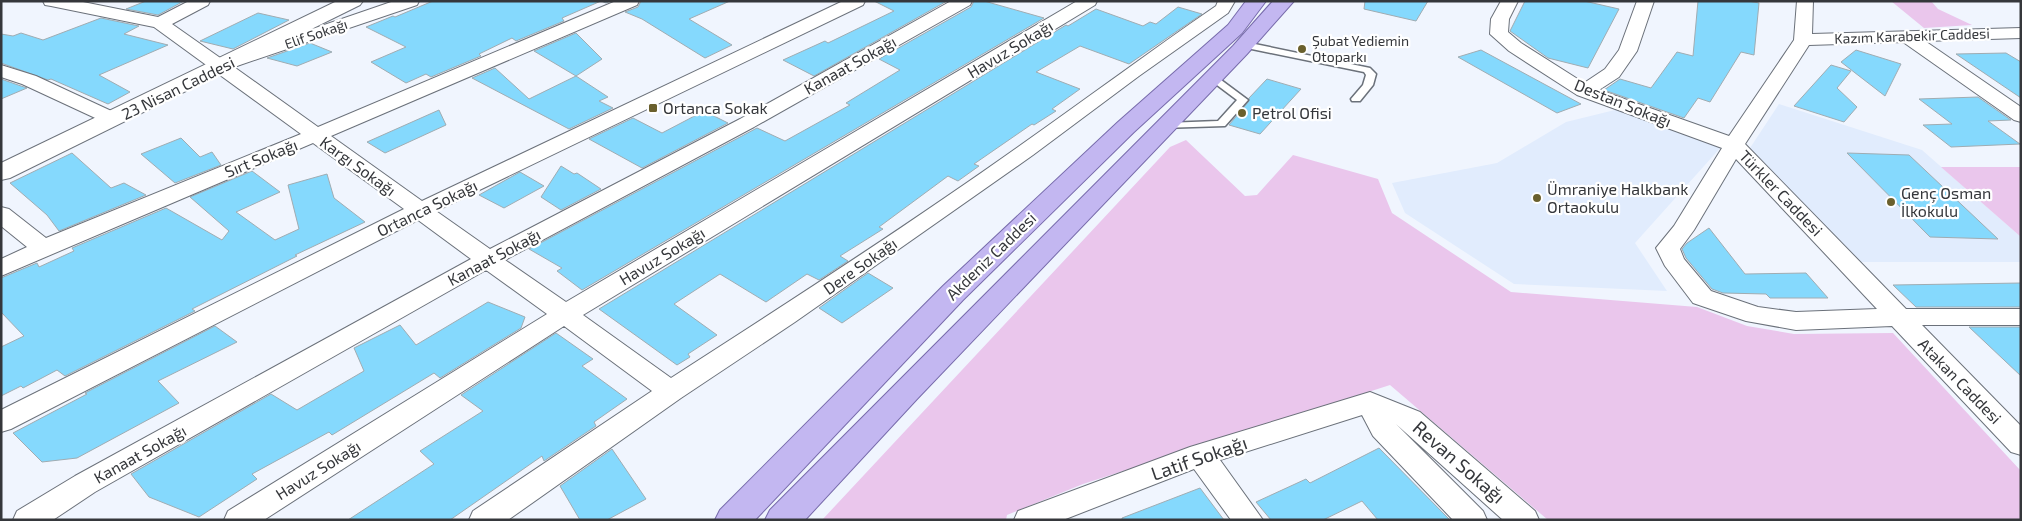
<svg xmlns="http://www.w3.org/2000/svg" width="2022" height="521" viewBox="0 0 2022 521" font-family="'Exo 2',sans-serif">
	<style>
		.built { fill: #e1ecfd }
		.green { fill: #eac6ec }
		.building { fill: #85d9fd; stroke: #a0acb2 }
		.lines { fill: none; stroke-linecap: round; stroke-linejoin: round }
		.service-casing { stroke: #6b717a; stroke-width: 3 }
		.minor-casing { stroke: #6b717a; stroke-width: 2 }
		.tertiary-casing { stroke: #6b717a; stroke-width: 2 }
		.primary-casing { stroke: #776bab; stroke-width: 2 }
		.service { fill: #fff; fill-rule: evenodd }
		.minor { fill: #fff; fill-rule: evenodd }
		.tertiary { fill: #fff; fill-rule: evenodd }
		.primary { fill: #c3b7f1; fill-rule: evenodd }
		.poi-dot { fill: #6a602d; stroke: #fff; stroke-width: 2 }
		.labels { text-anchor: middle; stroke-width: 4.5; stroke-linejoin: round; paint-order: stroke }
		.far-street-label { font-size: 14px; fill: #35373b; stroke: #fff }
		.far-poi-label { font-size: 14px; fill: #35373b; stroke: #fff; text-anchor: start }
		.street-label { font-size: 16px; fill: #35373b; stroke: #fff }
		.poi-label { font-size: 16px; fill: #35373b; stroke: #fff; text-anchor: start }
		.near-street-label { font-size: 19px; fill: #35373b; stroke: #fff }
	</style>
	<rect width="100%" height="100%" fill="#f0f5fe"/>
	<g class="built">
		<polygon points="1779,104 1922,150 2021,237 2021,262 1859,262 1750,148"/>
		<polygon points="1623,108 1722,146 1635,243 1667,291 1514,284 1405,213 1392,183 1497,163 1566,122"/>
	</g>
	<g class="green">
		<polygon points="1891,1 1931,1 1938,9 1972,25 1924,28"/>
		<polygon points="1186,140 1245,196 1257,195 1293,155 1378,179 1392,213 1511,292 1697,307 1747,326 1794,334 1893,333 2021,471 2021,520 1548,520 1390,385 1083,484 1007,515 1006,520 822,520 1170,147"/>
		<polygon points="1941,167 2021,167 2021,237"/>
	</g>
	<g class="building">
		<polygon points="146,1 184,1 158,15 126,9"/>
		<polygon points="433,1 611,1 606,3 601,1 562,18 564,21 516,41 512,38 479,54 481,56 431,77 426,74 406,83 371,62 406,47 366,27 393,16 395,17"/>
		<polygon points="641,1 730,1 689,19 732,45 705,58 642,19 625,12 638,7"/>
		<polygon points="874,1 947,1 814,76 783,60 825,41 828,43 894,11"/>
		<polygon points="974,1 984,1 1044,18 582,290 557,271 562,268 529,249 757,128 785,141 850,105 846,103 900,70 879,59 971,7"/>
		<polygon points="1365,1 1428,1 1416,21 1364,9"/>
		<polygon points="1525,1 1584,1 1619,9 1588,68 1548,58 1510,31"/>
		<polygon points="1698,1 1748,1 1759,3 1754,55 1741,52 1710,102 1698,98 1684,118 1604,90 1620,79 1651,88 1677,52 1693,56"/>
		<polygon points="1178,7 1202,14 1129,64 1080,46 1036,72 1080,89 1052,109 1056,111 1034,125 1032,124 974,164 979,166 958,181 948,176 879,227 883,229 840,256 848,261 819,280 807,274 766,302 720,274 674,304 717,335 688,354 690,357 677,365 599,309 1066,25 1068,26 1096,9 1143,26 1150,22 1156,24"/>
		<polygon points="258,13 289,20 233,49 200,41"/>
		<polygon points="101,18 139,26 124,34 168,45 99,75 130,92 108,104 51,79 48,80 1,63 1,34 13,36 21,33 43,40"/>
		<polygon points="576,33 602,59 576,76 534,51"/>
		<polygon points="310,43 332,52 297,66 267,58"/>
		<polygon points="1481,50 1581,104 1557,113 1458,57"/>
		<polygon points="1856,50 1901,64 1885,96 1841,62"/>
		<polygon points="2006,53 2021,62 2021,98 1956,54"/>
		<polygon points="1831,65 1851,71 1837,88 1857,107 1844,122 1794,106"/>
		<polygon points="495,68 529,99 576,76 608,97 599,101 613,108 569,129 472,78"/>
		<polygon points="1,79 21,86 27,88 1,99"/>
		<polygon points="1267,79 1301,89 1260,134 1229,125 1249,101 1249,98"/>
		<polygon points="1978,97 2011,120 1988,121 2020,144 1951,147 1923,125 1952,124 1919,99"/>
		<polygon points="439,110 446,125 385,153 367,142"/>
		<polygon points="704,111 728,123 642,168 589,139 633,118 662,133"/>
		<polygon points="181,138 200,157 212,152 221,165 175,183 141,154"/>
		<polygon points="72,153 111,188 124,183 146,195 59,231 47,215 10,183"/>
		<polygon points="1847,153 1909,155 1998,239 1930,237"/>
		<polygon points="561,166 574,174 577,173 601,189 561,210 541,197"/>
		<polygon points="252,171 280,192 236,212 275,240 299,229 288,185 327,174 334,198 365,222 295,255 297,256 192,309 195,311 65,376 57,370 23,388 21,386 1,396 1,347 24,336 1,312 1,278 37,263 39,267 74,251 72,248 166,208 222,240 229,231 190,197"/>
		<polygon points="520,172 544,186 504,208 479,195"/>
		<polygon points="1709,228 1745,274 1806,273 1828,298 1770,298 1766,294 1723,293 1712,289 1686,258 1682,249 1687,243"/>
		<polygon points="868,273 893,288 842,323 819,308"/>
		<polygon points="2021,283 2021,307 1916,307 1893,285"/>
		<polygon points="488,302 525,317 521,328 440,378 434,373 332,435 329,432 252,474 257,479 199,517 149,497 131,474 271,394 297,410 364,371 354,348 400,325 416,345"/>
		<polygon points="215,326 237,342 158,381 179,403 77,458 42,462 13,433 87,394 85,393"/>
		<polygon points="1969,327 2021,327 2021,376"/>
		<polygon points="556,333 593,359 582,366 627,399 594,422 596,426 544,461 542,456 450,520 348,520 434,464 420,451 483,411 461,395"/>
		<polygon points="1379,448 1450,520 1378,520 1362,501 1323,520 1271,520 1256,502 1306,479 1310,483"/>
		<polygon points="612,449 646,499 607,520 580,520 560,486"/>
		<polygon points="1200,488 1224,520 1122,520 1122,518"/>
	</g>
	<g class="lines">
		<defs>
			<g id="service">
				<polygon points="1245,42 1370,68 1376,74 1373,85 1360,101 1352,101 1351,99 1363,85 1366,75 1364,72 1242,47 1242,43"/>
				<polygon points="1213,74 1248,100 1225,126 1161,128 1160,126 1161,124 1165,123 1218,121 1237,100 1209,79 1209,75"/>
			</g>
			<g id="minor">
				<path d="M 43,1 L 78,1 L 158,17 L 189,1 L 210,1 L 208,5 L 172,24 L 226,62 L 228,58 L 394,1 L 419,1 L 417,5 L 234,67 L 318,127 L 616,1 L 639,1 L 637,5 L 331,136 L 422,201 L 843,1 L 865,1 L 863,5 L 436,211 L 490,249 L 740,119 L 951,1 L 972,1 L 970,5 L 754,127 L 505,260 L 566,302 L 1077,1 L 1097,1 L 1095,5 L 583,315 L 671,378 C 788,303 905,227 1018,147 C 1085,100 1149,52 1216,6 L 1218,1 L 1235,1 L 1228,13 L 1139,76 L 1033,155 L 795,322 L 681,398 L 508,520 L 469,520 L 473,511 L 652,391 L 564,326 L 264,520 L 224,520 L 228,511 L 547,314 L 486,270 L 95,492 L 53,520 L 13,520 L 17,511 L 75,476 L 471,259 L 418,220 L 11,429 L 1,432 L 1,410 L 404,209 L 313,143 L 1,276 L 1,259 L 27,247 L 1,226 L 1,207 L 9,209 L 46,238 L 301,134 L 154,27 L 51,6 L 45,5 Z"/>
				<path d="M 1501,1 L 1518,1 L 1509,19 L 1508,32 L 1521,43 L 1584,83 L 1605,69 L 1619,50 L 1637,1 L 1654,1 L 1637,51 L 1619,77 L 1599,90 L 1729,136 L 1794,40 L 1797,1 L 1813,1 L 1812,34 L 2021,28 L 2021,38 L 1925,41 L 2021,107 L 2021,122 L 2014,120 L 1903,42 L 1809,45 L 1745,144 L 1906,309 L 2021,309 L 2021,325 L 1922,325 L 2021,426 L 2021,455 L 2011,452 L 1892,326 L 1796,330 L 1746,321 L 1693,303 L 1665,266 L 1656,248 L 1674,226 L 1722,148 L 1577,95 L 1509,51 L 1490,34 L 1491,19 ZM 1736,159 L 1877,309 L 1796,312 L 1758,307 L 1711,291 L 1684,259 L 1680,249 L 1694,230 Z"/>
				<polygon points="1,65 36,76 120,115 123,119 120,123 113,125 106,123 22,84 1,77"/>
				<polygon points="1370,392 1420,412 1535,511 1539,520 1503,520 1396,424 1483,511 1487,520 1453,520 1373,436 1362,415 1220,460 1263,520 1231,520 1194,469 1063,520 1014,520 1018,511 1190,447"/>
			</g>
			<polygon id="tertiary" points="337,1 363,1 360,5 10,178 1,180 1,163"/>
			<g id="primary">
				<polygon points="1246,1 1266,1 1242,33 1134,132 963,300 755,520 715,520 720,510 943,286 1118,122 1228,25"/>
				<polygon points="1273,1 1294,1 1247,54 917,399 805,520 765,520 770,510 1233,46"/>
			</g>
		</defs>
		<use href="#service" class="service-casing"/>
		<use href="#minor" class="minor-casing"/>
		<use href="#tertiary" class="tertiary-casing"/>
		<use href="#primary" class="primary-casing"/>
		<use href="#service" class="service"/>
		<use href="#minor" class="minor"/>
		<use href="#tertiary" class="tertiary"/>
		<use href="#primary" class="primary"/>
	</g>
	<g class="poi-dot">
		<circle cx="1302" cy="49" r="5"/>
		<rect x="648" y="103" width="10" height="10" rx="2.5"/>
		<circle cx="1242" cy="113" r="5"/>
		<circle cx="1537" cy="198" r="5"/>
		<circle cx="1891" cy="202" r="5"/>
	</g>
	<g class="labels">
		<g class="far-street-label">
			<text transform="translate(316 34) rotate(-19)" y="5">Elif Sokağı</text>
			<text transform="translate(1912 36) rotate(-2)" y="5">Kazım Karabekir Caddesi</text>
		</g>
		<g class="far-poi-label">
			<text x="1312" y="46">Şubat Yediemin<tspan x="1312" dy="16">Otoparkı</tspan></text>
		</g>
		<g class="street-label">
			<text transform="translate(1010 49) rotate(-31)" y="6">Havuz Sokağı</text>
			<text transform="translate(850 65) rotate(-29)" y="6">Kanaat Sokağı</text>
			<text transform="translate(178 88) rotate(-26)" y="6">23 Nisan Caddesi</text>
			<text transform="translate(1623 103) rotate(22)" y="6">Destan Sokağı</text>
			<text transform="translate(261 158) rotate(-22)" y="6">Sırt Sokağı</text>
			<text transform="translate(358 166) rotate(36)" y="6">Kargı Sokağı</text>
			<text transform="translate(1781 193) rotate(46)" y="6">Türkler Caddesi</text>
			<text transform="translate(427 208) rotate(-26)" y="6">Ortanca Sokağı</text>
			<text transform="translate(662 256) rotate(-31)" y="6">Havuz Sokağı</text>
			<text transform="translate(991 256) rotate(-44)" y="6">Akdeniz Caddesi</text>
			<text transform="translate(494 257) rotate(-28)" y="6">Kanaat Sokağı</text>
			<text transform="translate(860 266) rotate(-35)" y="6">Dere Sokağı</text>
			<text transform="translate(1960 381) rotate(46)" y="6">Atakan Caddesi</text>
			<text transform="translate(140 454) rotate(-29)" y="6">Kanaat Sokağı</text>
			<text transform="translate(318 470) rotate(-32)" y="6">Havuz Sokağı</text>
		</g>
		<g class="poi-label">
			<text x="663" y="114">Ortanca Sokak</text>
			<text x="1252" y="119">Petrol Ofisi</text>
			<text x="1547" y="195">Ümraniye Halkbank<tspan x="1547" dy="18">Ortaokulu</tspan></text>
			<text x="1901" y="199">Genç Osman<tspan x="1901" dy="18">İlkokulu</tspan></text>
		</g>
		<g class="near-street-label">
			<text transform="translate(1199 458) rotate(-19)" y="7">Latif Sokağı</text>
			<text transform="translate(1459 462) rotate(41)" y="7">Revan Sokağı</text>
		</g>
	</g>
	<rect width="2022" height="521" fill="none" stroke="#35373b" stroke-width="5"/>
</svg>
